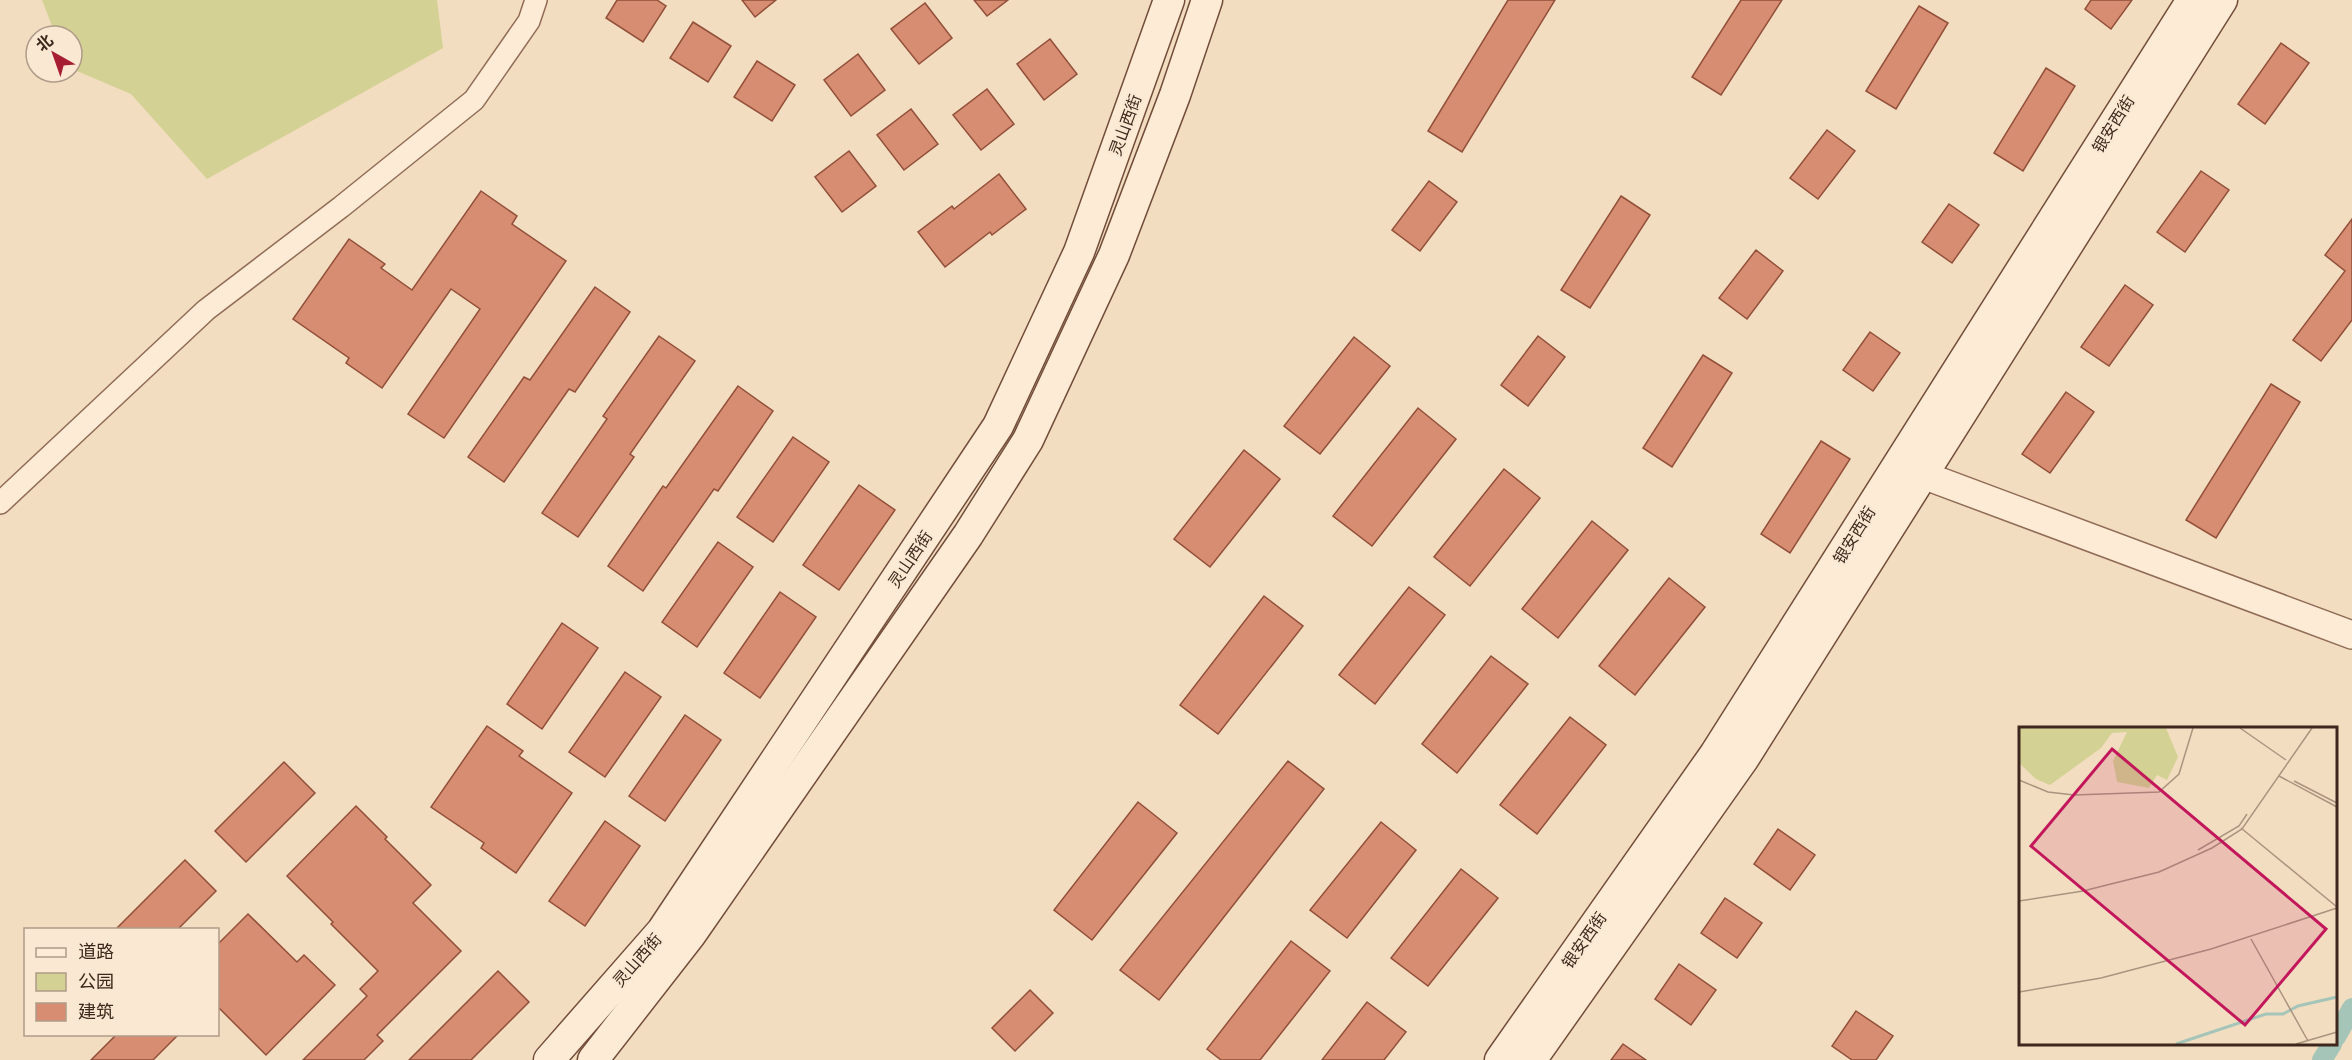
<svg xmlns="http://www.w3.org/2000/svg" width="2352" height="1060" viewBox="0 0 2352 1060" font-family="'Times New Roman','Noto Sans SC',serif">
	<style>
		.green { fill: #d3d193 }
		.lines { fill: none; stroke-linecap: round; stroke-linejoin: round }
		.canal { stroke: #a4c5b7; stroke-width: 20 }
		.building { fill: #d68d72; stroke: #924f39; stroke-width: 1.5 }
		.minor-casing { stroke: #906c56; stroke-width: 24 }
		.tertiary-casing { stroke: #906c56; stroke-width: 30 }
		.secondary-casing { stroke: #724d39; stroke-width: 33 }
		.minor { stroke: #fdebd6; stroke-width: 21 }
		.tertiary { stroke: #fdebd6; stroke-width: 27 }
		.secondary { stroke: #fdebd6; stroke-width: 30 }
		.labels { text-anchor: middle; stroke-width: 4.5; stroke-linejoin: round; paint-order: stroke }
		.street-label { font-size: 16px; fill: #3e271c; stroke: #fae8d2 }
		.inset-river { fill: none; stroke: #a4c5b7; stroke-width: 3 }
		.inset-road { fill: none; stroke: #ab947f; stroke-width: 1.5 }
		.view { fill: #c2185b; fill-opacity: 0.15; stroke: #c2185b; stroke-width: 3 }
		.inset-edge { fill: none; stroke: #3e271c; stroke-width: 3 }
	</style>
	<rect width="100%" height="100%" fill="#f3ddc1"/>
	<polygon class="green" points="42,0 437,0 443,48 207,179 131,94 72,69 72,36 56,36"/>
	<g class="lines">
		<g class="canal">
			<polyline points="2336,1037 2352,1008"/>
			<polyline points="2322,1060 2332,1044"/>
		</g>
	</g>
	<g class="building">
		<polygon points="617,0 657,0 666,6 643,42 606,18"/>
		<polygon points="742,0 776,0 755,17"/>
		<polygon points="974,0 1008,0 987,16"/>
		<polygon points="1508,0 1555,0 1462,152 1428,131"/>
		<polygon points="1741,0 1782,0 1721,95 1692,77"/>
		<polygon points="2091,0 2132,0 2111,29 2085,9"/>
		<polygon points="925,3 952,38 919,64 891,29"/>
		<polygon points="1919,6 1948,23 1896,109 1866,91"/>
		<polygon points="693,22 731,46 708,82 670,58"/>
		<polygon points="1050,39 1077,74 1044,100 1017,64"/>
		<polygon points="2281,43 2309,63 2265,124 2238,104"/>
		<polygon points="858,54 885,90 851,116 824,80"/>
		<polygon points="757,61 795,85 772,121 734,97"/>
		<polygon points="2046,68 2075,86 2023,171 1994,153"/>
		<polygon points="987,89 1014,124 981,150 953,115"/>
		<polygon points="911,109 938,144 904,170 877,135"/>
		<polygon points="1827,130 1855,151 1818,199 1790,178"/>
		<polygon points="849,151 876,186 842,212 815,177"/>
		<polygon points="2201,171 2229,190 2185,252 2157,232"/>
		<polygon points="999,174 1026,209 992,235 990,232 945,267 918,232 952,206 954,209"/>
		<polygon points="1429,181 1457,202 1420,251 1392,230"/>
		<polygon points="481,191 517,216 512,224 566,261 444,438 408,414 480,309 451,289 382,388 346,363 349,358 293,319 349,239 385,264 381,268 412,290"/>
		<polygon points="1621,196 1650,215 1590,308 1561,290"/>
		<polygon points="1949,204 1979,225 1952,263 1922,242"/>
		<polygon points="2352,219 2352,320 2321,361 2293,340 2345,271 2325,255"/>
		<polygon points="1756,250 1783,271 1747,319 1719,298"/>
		<polygon points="2125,285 2153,305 2109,366 2081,347"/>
		<polygon points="595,287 630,312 575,392 569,389 504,482 468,457 524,377 530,380"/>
		<polygon points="1870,332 1900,353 1873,391 1843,370"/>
		<polygon points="659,336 695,361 630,454 634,457 578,537 542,513 607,419 603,416"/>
		<polygon points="1538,336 1565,357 1528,406 1501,385"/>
		<polygon points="1354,337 1390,366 1320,454 1284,426"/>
		<polygon points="1703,355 1732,373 1672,467 1643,448"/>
		<polygon points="2271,384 2300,402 2216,538 2186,520"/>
		<polygon points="738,386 773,411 718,491 714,489 643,591 608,566 663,486 666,488"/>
		<polygon points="2066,392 2094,412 2050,473 2022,454"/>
		<polygon points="1418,408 1456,439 1372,546 1333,516"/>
		<polygon points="793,437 829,462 773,542 737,517"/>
		<polygon points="1821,441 1850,459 1790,553 1761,534"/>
		<polygon points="1244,450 1280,479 1210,567 1174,539"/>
		<polygon points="1504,469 1540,498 1470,586 1434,557"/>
		<polygon points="859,485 895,510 839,590 803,565"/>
		<polygon points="1592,521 1628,550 1558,638 1522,609"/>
		<polygon points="718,542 753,567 697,647 662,622"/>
		<polygon points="1669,578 1705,607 1635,695 1599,666"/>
		<polygon points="1409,587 1445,615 1375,704 1339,675"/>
		<polygon points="780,592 816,617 760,698 724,673"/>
		<polygon points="1264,596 1303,626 1218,734 1180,705"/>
		<polygon points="562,623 598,648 542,729 507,704"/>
		<polygon points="1491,656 1528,684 1457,773 1422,744"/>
		<polygon points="625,672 661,697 605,777 569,752"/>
		<polygon points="685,715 721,740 665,821 629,796"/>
		<polygon points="1570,717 1606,745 1537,834 1500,805"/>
		<polygon points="487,726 523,751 519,756 572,793 516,873 481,848 484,843 431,807"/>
		<polygon points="1288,761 1324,789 1159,1000 1120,970"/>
		<polygon points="284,762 315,793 246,862 215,831"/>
		<polygon points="1138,802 1177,833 1092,940 1054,910"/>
		<polygon points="356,806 387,837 385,839 431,885 413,903 461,951 377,1035 383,1041 364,1060 303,1060 367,996 360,989 378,971 331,924 333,922 287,876"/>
		<polygon points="605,821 640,846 585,926 549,901"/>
		<polygon points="1381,822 1416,850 1347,938 1310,910"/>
		<polygon points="1778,829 1815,855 1790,890 1754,864"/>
		<polygon points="185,860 216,891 177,930 115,930"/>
		<polygon points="1461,869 1498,898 1428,986 1391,958"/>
		<polygon points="1725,898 1762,923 1737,958 1701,933"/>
		<polygon points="248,914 297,962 304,955 335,985 266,1055 218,1007 218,944"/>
		<polygon points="1291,941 1330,971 1260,1060 1221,1060 1207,1049"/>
		<polygon points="1679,964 1716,990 1691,1025 1655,999"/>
		<polygon points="498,971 529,1002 471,1060 409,1060"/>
		<polygon points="1030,990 1053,1013 1015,1051 992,1028"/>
		<polygon points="1367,1002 1406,1032 1384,1060 1322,1060"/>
		<polygon points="1856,1011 1893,1036 1876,1060 1852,1060 1832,1046"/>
		<polygon points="116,1035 178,1035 153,1060 91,1060"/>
		<polygon points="1623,1044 1646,1060 1611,1060"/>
	</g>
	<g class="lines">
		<defs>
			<polyline id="minor" points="0,503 206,310 341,207 474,100 529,21 536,0"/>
			<polyline id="tertiary" points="1923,475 2352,635"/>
			<g id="secondary">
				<polyline points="549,1060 662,931 998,426 1079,252 1169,0"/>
				<polyline points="593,1060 691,934 968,535 1028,440 1114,255 1175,95 1207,0"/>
				<polyline points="1500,1060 1715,754 2192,0"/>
				<polyline points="1531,1060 1744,758 2222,0"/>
			</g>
		</defs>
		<use href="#minor" class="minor-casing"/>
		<use href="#tertiary" class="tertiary-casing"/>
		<use href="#secondary" class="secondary-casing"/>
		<use href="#minor" class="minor"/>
		<use href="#tertiary" class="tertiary"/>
		<use href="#secondary" class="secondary"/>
	</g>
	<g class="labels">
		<g class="street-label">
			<text transform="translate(2113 124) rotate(-58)" y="6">银安西街</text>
			<text transform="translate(1125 125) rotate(-70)" y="6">灵山西街</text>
			<text transform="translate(1854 535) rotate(-58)" y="6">银安西街</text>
			<text transform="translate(910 559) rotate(-56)" y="6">灵山西街</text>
			<text transform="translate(1584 940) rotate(-55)" y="6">银安西街</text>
			<text transform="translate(637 960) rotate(-49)" y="6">灵山西街</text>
		</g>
	</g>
	<g transform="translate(2019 727)">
		<rect width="318" height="318" fill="#f3ddc1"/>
		<path d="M 0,1 L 147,1 L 159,30 L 148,53 L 138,48 L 130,61 L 98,55 L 94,34 L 108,5 L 93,6 L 82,21 L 31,58 L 17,52 L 0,36 Z" fill="#d3d193"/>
		<path class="inset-river" d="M 157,317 L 247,287 L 264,287 L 279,279 L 318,270"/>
		<path class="inset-road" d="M 221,1 L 267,33M 260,49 L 318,80M 0,53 L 29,65 L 55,68 L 140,65 L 160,47 L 174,1M 275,54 L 318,76M 222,101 L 318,180M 179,123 L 220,99 L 228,87M 0,174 L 64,164 L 140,145 L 193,121 L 223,102 L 293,1M 232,212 L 289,314M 0,265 L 82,251 L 192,222 L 318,181M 277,317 L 318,305"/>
		<path class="view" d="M 93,22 L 307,202 L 226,298 L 12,119 Z"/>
		<rect width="318" height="318" class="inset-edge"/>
	</g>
	<rect x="24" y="928" width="195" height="108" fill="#fae8d2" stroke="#af9b89" stroke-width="1.5"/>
	<rect x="36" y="948" width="30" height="9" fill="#fdebd6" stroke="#af9b89" stroke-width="1.5"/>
	<text x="78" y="958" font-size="18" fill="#3e271c">道路</text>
	<rect x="36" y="973" width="30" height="18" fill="#d3d193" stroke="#af9b89" stroke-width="1.5"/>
	<text x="78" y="988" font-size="18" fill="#3e271c">公园</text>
	<rect x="36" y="1003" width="30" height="18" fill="#d68d72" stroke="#af9b89" stroke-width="1.5"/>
	<text x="78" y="1018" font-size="18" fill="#3e271c">建筑</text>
	<g transform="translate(54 54) rotate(320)"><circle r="28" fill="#fae8d2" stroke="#af9b89" stroke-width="1.5"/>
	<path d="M0-4.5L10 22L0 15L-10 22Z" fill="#a71e33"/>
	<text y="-9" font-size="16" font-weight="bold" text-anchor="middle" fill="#3e271c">北</text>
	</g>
</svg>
